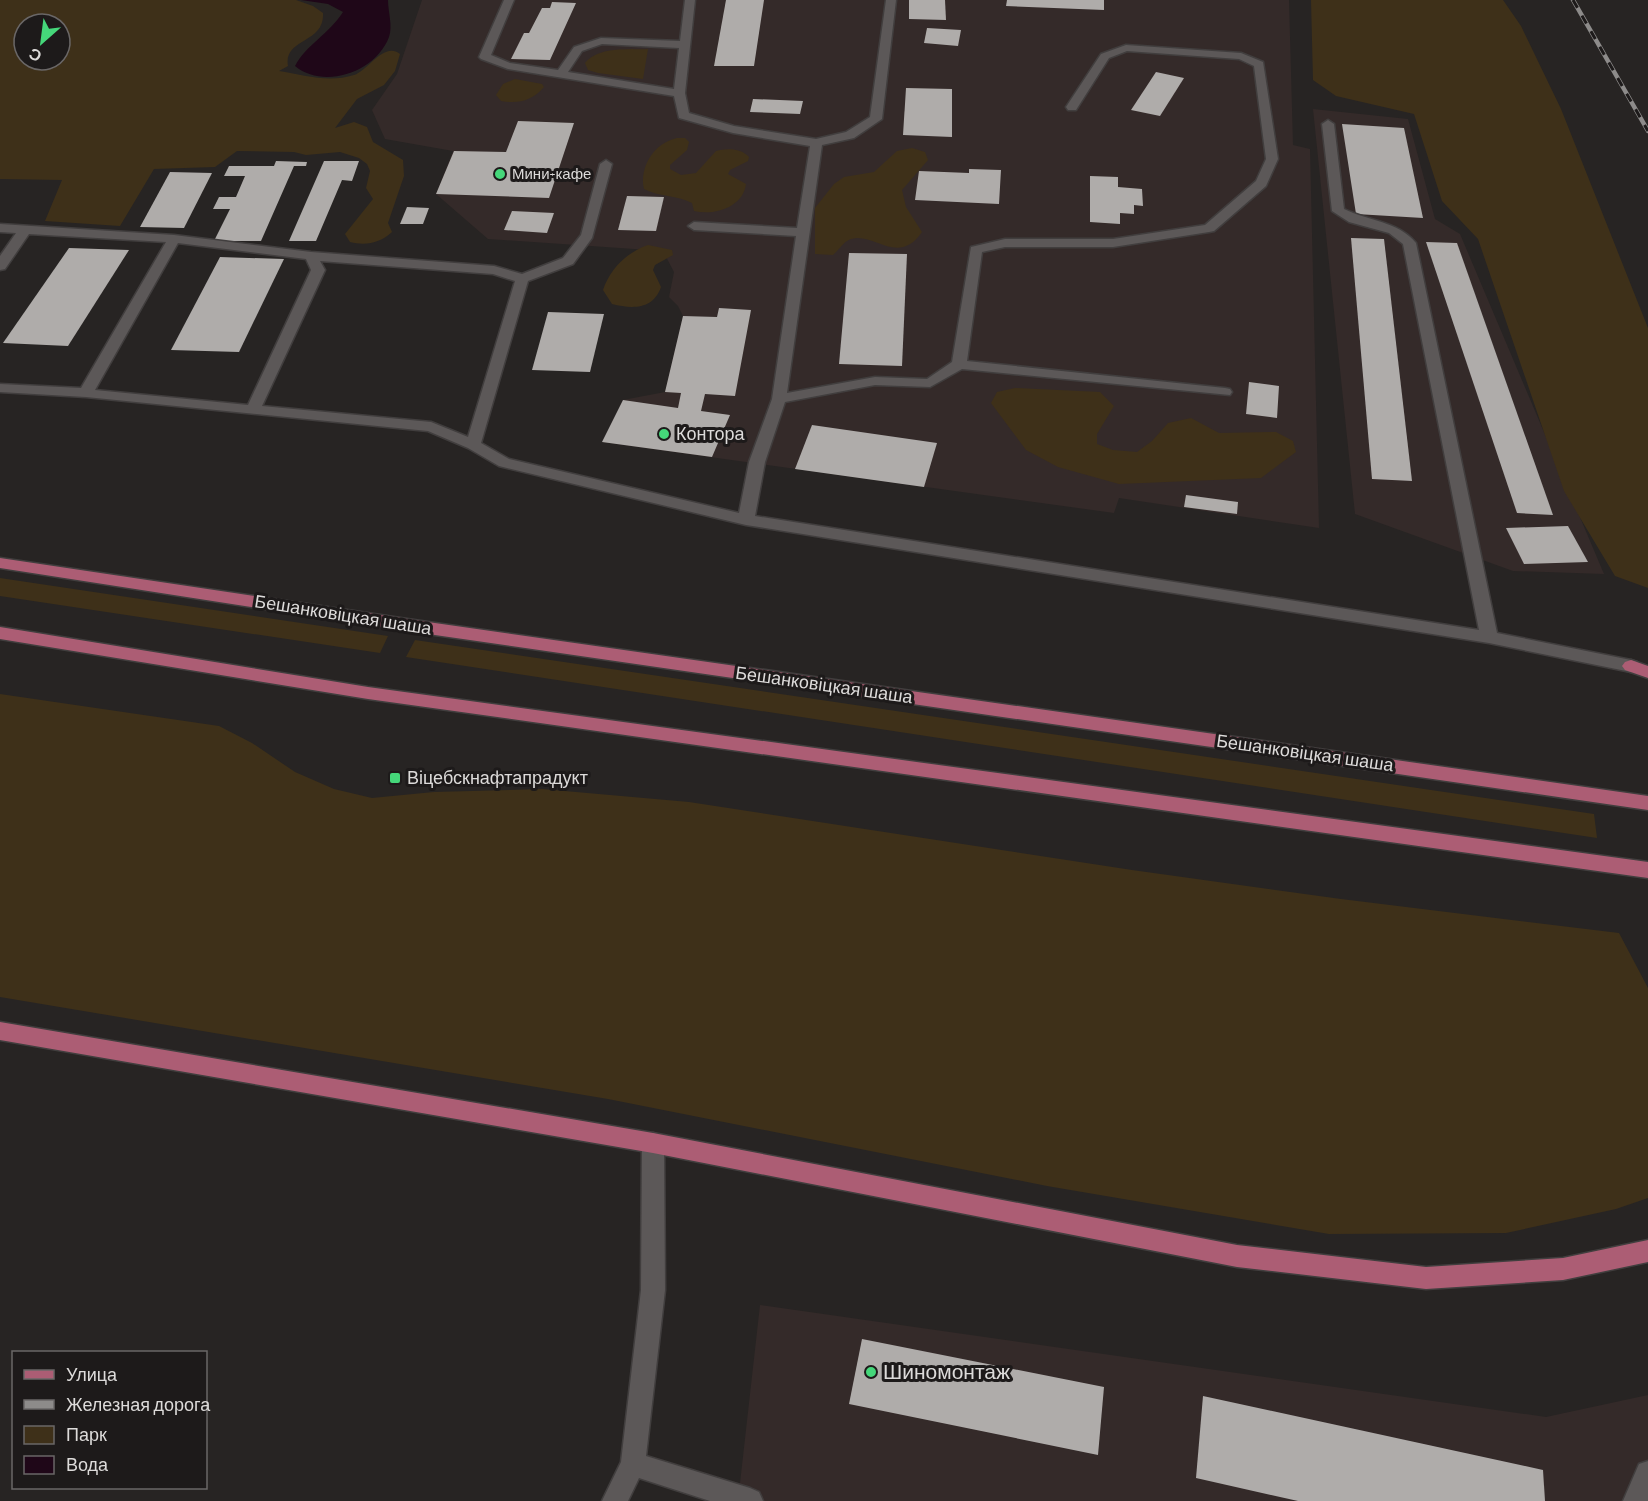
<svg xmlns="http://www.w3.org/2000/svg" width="1648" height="1501" viewBox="0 0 1648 1501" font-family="Barlow,sans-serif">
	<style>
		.built { fill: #342a29 }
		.green { fill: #3e3019; fill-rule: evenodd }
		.water { fill: #1f0718 }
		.building { fill: #afacaa }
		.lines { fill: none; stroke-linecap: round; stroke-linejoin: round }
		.minor-casing { stroke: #413e3e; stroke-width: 3 }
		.major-casing { stroke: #413e3e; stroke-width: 3 }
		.minor { fill: #5c5858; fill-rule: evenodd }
		.major { fill: #ac5d74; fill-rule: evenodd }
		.rail-casing { stroke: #8d8b8a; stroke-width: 4.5 }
		.rail { stroke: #1d1a1a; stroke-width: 3; stroke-dasharray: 9; stroke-linecap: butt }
		.poi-dot { fill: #45d77a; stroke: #1d1a1a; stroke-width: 2 }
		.labels { text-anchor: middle; stroke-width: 6; stroke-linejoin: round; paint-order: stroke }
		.far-poi-label { font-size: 15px; fill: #dddbda; stroke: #1d1a1a; text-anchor: start }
		.poi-label { font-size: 18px; fill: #dddbda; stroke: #1d1a1a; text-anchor: start }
		.street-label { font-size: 18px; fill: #dddbda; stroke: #1d1a1a }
		.near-poi-label { font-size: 21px; fill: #dddbda; stroke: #1d1a1a; text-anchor: start }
	</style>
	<rect width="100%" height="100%" fill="#272423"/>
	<g class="built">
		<polygon points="422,0 1289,0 1293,145 1310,149 1319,528 1119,498 1114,513 602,442 623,400 665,392 683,316 678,306 669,297 674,272 663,251 488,239 436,194 453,151 385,139 372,110 397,74"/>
		<polygon points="1313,109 1408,119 1435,219 1460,234 1604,574 1513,571 1355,514"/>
		<polygon points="760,1305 1546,1417 1648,1395 1648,1501 738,1501"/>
	</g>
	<g class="green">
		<path d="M 0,0 L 296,0 L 313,6 L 323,13 C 325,44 283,38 288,66 L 279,71 C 303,75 329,83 354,75 C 369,70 384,41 400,54 L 395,71 L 384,85 L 357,99 L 335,128 L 354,122 L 367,127 L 373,142 L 403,160 L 404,176 L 388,223 L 392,232 C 380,243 366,246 350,242 L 345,234 L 373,199 L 366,188 L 370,171 L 367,164 L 359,158 L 340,152 L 306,155 L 294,152 L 237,151 L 215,167 L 154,169 L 120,226 L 45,221 L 62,180 L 0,179 ZM 24,24 L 60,24 L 60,60 L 24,60 Z"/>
		<polygon points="1311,0 1503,0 1521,26 1561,109 1648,328 1648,588 1615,576 1564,491 1478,239 1442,201 1414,114 1336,96 1313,80"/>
		<path d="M 648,49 L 643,79 L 598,73 L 588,70 L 585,63 C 599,46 628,50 648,49 Z"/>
		<path d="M 515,79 L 542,84 L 544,87 C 532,101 518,104 501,101 L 496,95 L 503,84 Z"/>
		<path d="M 677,138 L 685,138 L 689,142 L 687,150 L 670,165 L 670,169 L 681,175 L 696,173 L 716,151 C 727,148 741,148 749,157 L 748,161 L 730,170 L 728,174 L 746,184 C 743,207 715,216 694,211 L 692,203 C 677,195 659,197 644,189 C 639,167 654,143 677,138 Z"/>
		<path d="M 912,148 L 925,152 L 928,160 L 902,190 L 906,207 L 922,232 C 897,269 870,227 847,241 C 842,244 838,251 833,255 L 815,254 L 815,208 L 834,184 L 844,177 L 874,172 L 897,151 Z"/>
		<path d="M 648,245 L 672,250 L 673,255 L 655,265 L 653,270 L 661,287 C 653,310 632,309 612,304 L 603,290 C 610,269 627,252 648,245 Z"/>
		<polygon points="1015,388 1100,392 1114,406 1097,434 1097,444 1113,450 1137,452 1152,441 1168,423 1191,418 1219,433 1276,432 1293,441 1296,452 1261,478 1119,484 1058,467 1026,450 991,403 997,392"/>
		<polygon points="0,578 388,636 380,653 0,596"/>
		<polygon points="415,640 1594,814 1597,838 406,657"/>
		<polygon points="0,694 219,726 252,743 295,772 334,789 372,798 434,792 542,789 689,802 1132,870 1341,899 1619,933 1648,988 1648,1198 1616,1209 1506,1233 1329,1234 1047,1186 608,1099 0,997"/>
	</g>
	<path class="water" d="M 301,0 L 388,0 C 388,12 393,26 389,37 C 376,72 324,90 295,66 C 306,45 329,34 343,12 L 328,4 Z"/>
	<g class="building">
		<polygon points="726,0 764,0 754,66 714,66"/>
		<polygon points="909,0 945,0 946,20 909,19"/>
		<polygon points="1007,0 1104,0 1104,10 1006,6"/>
		<polygon points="552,2 576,3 550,60 511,59 524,33 529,33 542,8 550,8"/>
		<polygon points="927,28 961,30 958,46 924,43"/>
		<polygon points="1156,72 1184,78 1160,116 1131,110"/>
		<polygon points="906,88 952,89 952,137 903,135"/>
		<polygon points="753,99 803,101 800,114 750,112"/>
		<polygon points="518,121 574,123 549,198 436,194 454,151 506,152"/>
		<polygon points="1342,124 1404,128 1423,218 1356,214"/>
		<polygon points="276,161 307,162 306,166 294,166 261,241 214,241 230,209 213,209 219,197 236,197 245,176 224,176 229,166 274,166"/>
		<polygon points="324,161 359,161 352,181 342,180 316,241 289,241"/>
		<polygon points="969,169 1001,170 999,204 915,200 919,171 969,173"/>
		<polygon points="170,172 212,173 184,228 140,227"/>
		<polygon points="1090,176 1118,177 1118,187 1142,189 1143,206 1134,205 1134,214 1120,213 1120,224 1090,222"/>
		<polygon points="627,196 664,197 656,231 618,230"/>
		<polygon points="407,207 429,208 423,224 400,224"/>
		<polygon points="512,211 554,213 547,233 504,230"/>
		<polygon points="1351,238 1384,239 1412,481 1372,479"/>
		<polygon points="1426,242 1457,243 1553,515 1517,513"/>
		<polygon points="69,248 129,250 68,346 3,343"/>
		<polygon points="849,253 907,254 902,366 839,364"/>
		<polygon points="220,257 284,259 239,352 171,350"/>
		<polygon points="719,308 751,310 735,396 705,394 701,411 730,415 712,457 602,442 623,400 678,408 681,393 665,392 683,316 717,317"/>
		<polygon points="548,312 604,314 590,372 532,370"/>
		<polygon points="1249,382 1279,386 1277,418 1246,414"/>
		<polygon points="812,425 937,443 924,487 795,469"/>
		<polygon points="1186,495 1238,502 1237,514 1184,507"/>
		<polygon points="1568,526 1588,562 1524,564 1506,528"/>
		<polygon points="862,1339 1104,1387 1098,1455 849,1404"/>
		<polygon points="1203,1396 1543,1470 1545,1501 1298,1501 1196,1478"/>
	</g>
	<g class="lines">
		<defs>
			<g id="minor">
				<path d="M 504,0 L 514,0 L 491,55 L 510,63 L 558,70 L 574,47 L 601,38 L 680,41 L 685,0 L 695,0 L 685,93 L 689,113 L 734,126 L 816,139 L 846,132 L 870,117 L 886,0 L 896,0 L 882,119 L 854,138 L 822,145 L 787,393 L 875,377 L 927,379 L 952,362 L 971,247 L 1005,239 L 1113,239 L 1205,225 L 1256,181 L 1266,159 L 1254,66 L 1239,59 L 1127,51 L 1109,58 L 1076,110 L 1068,110 L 1066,107 L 1101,54 L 1126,45 L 1241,53 L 1263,62 L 1278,159 L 1266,186 L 1214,231 L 1209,232 L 1113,247 L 1005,247 L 982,252 L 967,361 L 1225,388 L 1230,389 L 1232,392 L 1230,395 L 962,369 L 930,387 L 875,385 L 785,402 L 765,462 L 755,516 L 1479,630 L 1403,244 L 1389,233 L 1349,222 L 1332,211 L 1322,124 L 1328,120 L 1334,124 L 1344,209 C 1368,221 1398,221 1416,243 L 1497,633 L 1631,660 L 1637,662 L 1640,666 L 1637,670 L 1631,672 L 1489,643 L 746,525 L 499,466 L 468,448 L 428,431 L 86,397 L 0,392 L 0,384 L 81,388 L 166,242 L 29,234 L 5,269 L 0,270 L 0,256 L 16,233 L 0,232 L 0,224 L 174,235 L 311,252 L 494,266 L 522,274 L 563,258 L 581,235 L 600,164 L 606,160 L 612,164 L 592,238 L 573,264 L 528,281 L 481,443 L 509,459 L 739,513 L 749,462 L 772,399 L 796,236 L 694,230 L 688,226 L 694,222 L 797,228 L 810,146 L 733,133 L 679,118 L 674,96 L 508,69 L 481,59 L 479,57 ZM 602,44 L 679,48 L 674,89 L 568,72 L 582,51 ZM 178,243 L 306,259 L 311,270 L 248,405 L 95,390 ZM 320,261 L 493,274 L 515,281 L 468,437 L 431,422 L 262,406 L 325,270 Z"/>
				<polygon points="653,1133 661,1136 664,1143 665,1290 646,1456 750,1488 759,1492 763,1501 710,1501 639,1478 628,1501 602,1501 621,1462 641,1290 642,1143 645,1136"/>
				<polygon points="1648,1461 1648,1501 1623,1501 1639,1464"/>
			</g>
			<g id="major">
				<polygon points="0,558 407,619 1648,796 1648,810 407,631 0,568"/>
				<polygon points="0,627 368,687 1648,862 1648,878 368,699 0,639"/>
				<polygon points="1631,660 1648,666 1648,678 1625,670 1622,666 1625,662"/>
				<polygon points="0,1022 653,1133 1237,1245 1426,1267 1563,1258 1648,1240 1648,1262 1563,1280 1426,1289 1237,1267 653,1153 0,1040"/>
			</g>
		</defs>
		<use href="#minor" class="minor-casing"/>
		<use href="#major" class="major-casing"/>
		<use href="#minor" class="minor"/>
		<use href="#major" class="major"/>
		<defs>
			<polyline id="rail" points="1573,0 1648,131"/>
		</defs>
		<use href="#rail" class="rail-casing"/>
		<use href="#rail" class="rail"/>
	</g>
	<g class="poi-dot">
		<circle cx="500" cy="174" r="6"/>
		<circle cx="664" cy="434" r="6"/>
		<rect x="389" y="772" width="12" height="12" rx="3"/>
		<circle cx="871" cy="1372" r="6"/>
	</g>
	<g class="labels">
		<g class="far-poi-label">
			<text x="512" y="179">Мини-кафе</text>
		</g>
		<g class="poi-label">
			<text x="676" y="440">Контора</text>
			<text x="407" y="784">Віцебскнафтапрадукт</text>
		</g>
		<g class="street-label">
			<text transform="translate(343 615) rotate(9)" y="6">Бешанковіцкая шаша</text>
			<text transform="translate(824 685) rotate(8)" y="6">Бешанковіцкая шаша</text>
			<text transform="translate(1305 753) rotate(8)" y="6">Бешанковіцкая шаша</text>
		</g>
		<g class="near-poi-label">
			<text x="883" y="1379">Шиномонтаж</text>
		</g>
	</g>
	<rect x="12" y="1351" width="195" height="138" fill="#1d1a1a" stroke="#6a6767" stroke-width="1.5"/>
	<rect x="24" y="1370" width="30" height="9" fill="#ac5d74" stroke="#6a6767" stroke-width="1.5"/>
	<text x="66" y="1381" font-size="18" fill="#dddbda">Улица</text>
	<rect x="24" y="1400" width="30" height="9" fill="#8d8b8a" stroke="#6a6767" stroke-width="1.5"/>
	<text x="66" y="1411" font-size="18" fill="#dddbda">Железная дорога</text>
	<rect x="24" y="1426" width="30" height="18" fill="#3e3019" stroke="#6a6767" stroke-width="1.5"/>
	<text x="66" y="1441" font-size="18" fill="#dddbda">Парк</text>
	<rect x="24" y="1456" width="30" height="18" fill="#1f0718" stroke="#6a6767" stroke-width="1.5"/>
	<text x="66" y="1471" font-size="18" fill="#dddbda">Вода</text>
	<g transform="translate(42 42) rotate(208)"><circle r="28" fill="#1d1a1a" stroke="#6a6767" stroke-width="1.5"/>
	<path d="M0-4.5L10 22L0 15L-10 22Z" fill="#45d77a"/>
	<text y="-9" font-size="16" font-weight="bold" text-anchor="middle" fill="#dddbda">С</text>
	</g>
</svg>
